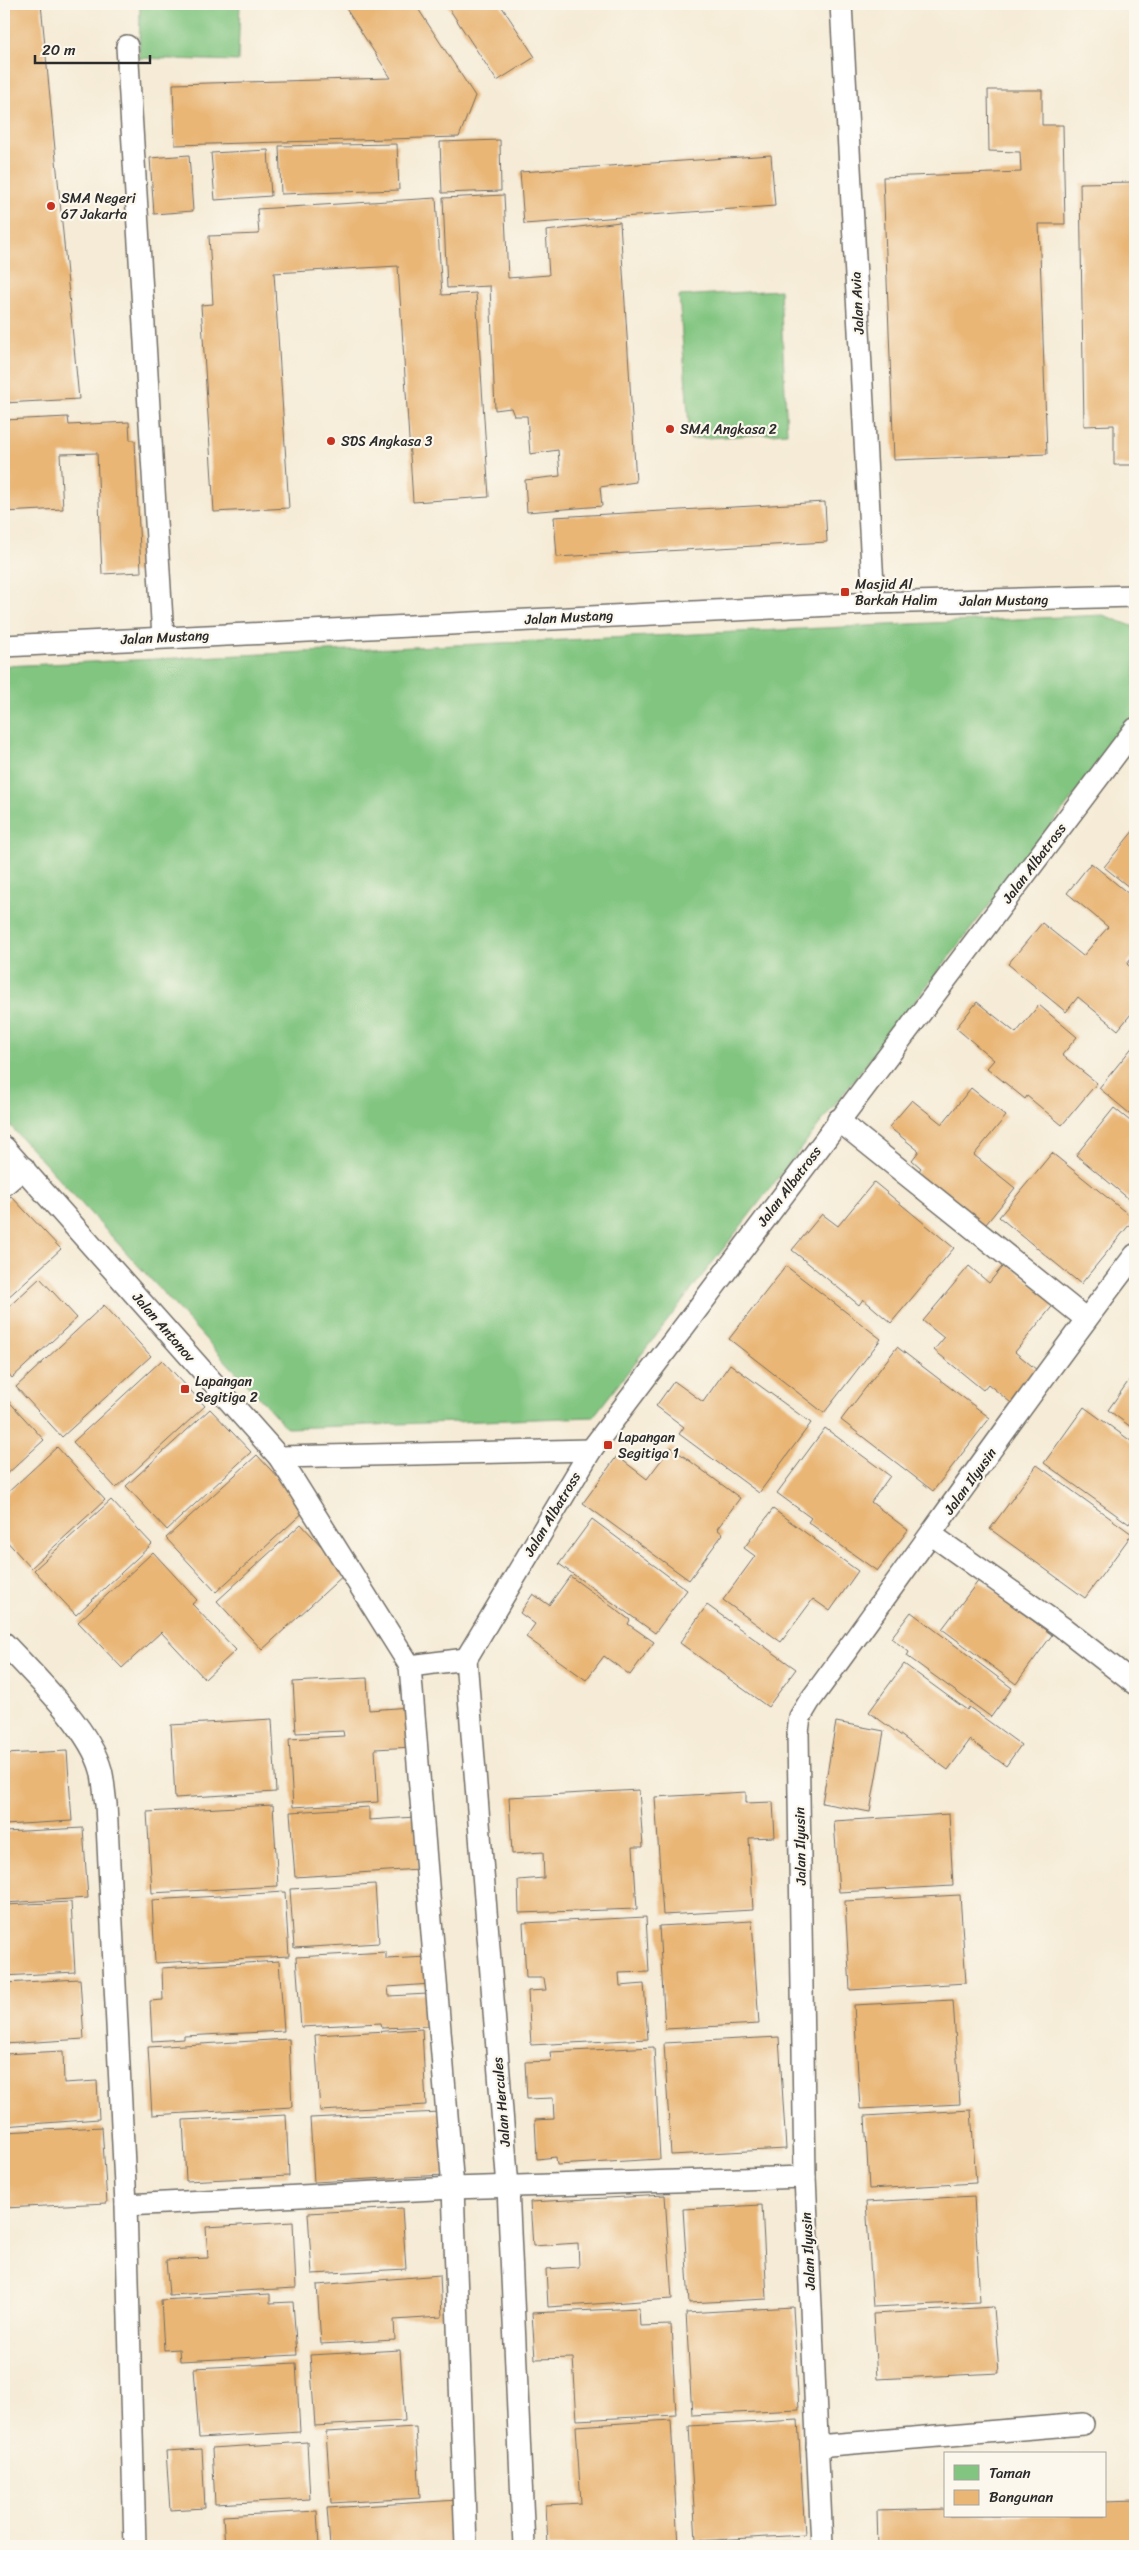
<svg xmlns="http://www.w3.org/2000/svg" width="1139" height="2550" viewBox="0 0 1139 2550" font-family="Sriracha,sans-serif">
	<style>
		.green { fill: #81c580; stroke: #567856 }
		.building { fill: #e9b676 }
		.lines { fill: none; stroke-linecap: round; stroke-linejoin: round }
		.lane-casing { stroke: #726e67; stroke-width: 24 }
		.lane { stroke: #fff; stroke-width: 21 }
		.poi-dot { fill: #c8321e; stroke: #fbf7ec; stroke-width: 2 }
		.labels { text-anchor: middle; stroke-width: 4.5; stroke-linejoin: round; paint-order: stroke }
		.poi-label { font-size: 14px; fill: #2b2b2b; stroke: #fbf7ec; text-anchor: start }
		.street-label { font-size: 14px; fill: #2b2b2b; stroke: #fbf7ec }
	</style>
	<rect width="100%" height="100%" fill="#fbf7ec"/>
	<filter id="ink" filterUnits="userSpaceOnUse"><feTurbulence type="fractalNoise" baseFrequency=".02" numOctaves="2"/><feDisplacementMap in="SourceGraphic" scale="10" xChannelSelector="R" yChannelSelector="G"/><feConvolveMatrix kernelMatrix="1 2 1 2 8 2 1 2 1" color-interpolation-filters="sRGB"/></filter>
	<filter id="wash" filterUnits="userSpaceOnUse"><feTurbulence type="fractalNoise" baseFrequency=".0096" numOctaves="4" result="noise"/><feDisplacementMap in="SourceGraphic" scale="20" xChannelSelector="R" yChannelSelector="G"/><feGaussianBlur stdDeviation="1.12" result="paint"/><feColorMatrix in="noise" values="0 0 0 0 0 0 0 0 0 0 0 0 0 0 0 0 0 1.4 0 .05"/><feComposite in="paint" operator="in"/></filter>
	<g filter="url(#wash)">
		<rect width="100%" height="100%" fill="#f5ebd6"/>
		<g class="green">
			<polygon points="140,4 240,4 238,61 139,58"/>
			<polygon points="780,290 787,433 690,439 679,296"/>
			<polygon points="1103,615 1135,627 1135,717 593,1417 287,1428 4,1119 4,666"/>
		</g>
		<g id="blocks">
			<g class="building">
				<polygon points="4,4 41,4 79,399 4,403"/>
				<polygon points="343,4 415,4 475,96 459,137 175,145 173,84 391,78"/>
				<polygon points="446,4 500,4 535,57 497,81"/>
				<polygon points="988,90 1042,90 1042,125 1063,125 1065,224 1039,224 1047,454 894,460 883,177 1021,172 1020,152 989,151"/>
				<polygon points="500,140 501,191 442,193 440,142"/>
				<polygon points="397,144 399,190 281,194 279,146"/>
				<polygon points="268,150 271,196 215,200 211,153"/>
				<polygon points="189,155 193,211 154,214 150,158"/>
				<polygon points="771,155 775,206 524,224 520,172"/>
				<polygon points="1135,182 1135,465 1114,465 1114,425 1084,426 1080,183"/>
				<polygon points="504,195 508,278 549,275 546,231 620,222 636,482 600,487 602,506 527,512 525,480 560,476 558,450 530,454 527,416 514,416 511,408 495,410 490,286 447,288 443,198"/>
				<polygon points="436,198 442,295 476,293 489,497 413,502 398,266 274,273 289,508 214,512 201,305 213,304 209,236 259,234 257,209"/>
				<polygon points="68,417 69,425 129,422 130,440 135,440 141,572 102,574 97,453 60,454 63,509 4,512 4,420"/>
				<polygon points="825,502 827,542 557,557 554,517"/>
				<polygon points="1134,830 1135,831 1135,892 1104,867"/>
				<polygon points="1091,863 1135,899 1135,911 1130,917 1135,922 1135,954 1127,964 1135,971 1135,1009 1118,1030 1078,997 1066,1012 1008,964 1042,923 1083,956 1108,927 1067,893"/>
				<polygon points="977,1002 1016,1033 1039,1005 1077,1037 1062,1055 1097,1083 1062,1125 1027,1096 1025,1099 987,1068 994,1060 956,1028"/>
				<polygon points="1135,1044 1135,1118 1099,1088"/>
				<polygon points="971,1088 1006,1116 974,1155 1015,1188 982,1229 916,1175 921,1168 912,1160 919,1151 889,1127 912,1100 942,1124"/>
				<polygon points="1114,1108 1135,1125 1135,1204 1076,1155"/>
				<polygon points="1052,1153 1134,1219 1081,1284 999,1217"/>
				<polygon points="874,1182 954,1248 891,1323 863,1299 859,1305 792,1250 822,1214 838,1226"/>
				<polygon points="11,1196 61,1249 4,1301 4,1203"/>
				<polygon points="1006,1262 1055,1303 1015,1352 1043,1375 1016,1407 988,1384 983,1390 934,1350 944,1338 923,1321 969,1266 989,1283"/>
				<polygon points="786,1266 881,1339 824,1413 729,1339"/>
				<polygon points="40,1278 77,1318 12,1378 4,1368 4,1311"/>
				<polygon points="104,1305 151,1356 62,1437 16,1387"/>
				<polygon points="897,1347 990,1418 933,1491 841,1420"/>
				<polygon points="162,1360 205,1406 116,1488 73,1442"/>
				<polygon points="730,1364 811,1423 759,1493 679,1434 684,1427 656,1406 674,1381 703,1402"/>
				<polygon points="1135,1372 1135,1430 1108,1410"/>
				<polygon points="4,1396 44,1440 4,1477"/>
				<polygon points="1084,1407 1135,1444 1135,1515 1129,1524 1044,1463"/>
				<polygon points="210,1409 251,1452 167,1530 126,1486"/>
				<polygon points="825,1428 890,1476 871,1502 908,1530 877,1571 808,1522 811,1518 777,1493"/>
				<polygon points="57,1447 105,1500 31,1568 4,1538 4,1496"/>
				<polygon points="671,1447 740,1498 717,1529 723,1534 689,1580 583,1503 617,1456 647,1479"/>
				<polygon points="257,1455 307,1509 216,1592 166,1538"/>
				<polygon points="1037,1465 1132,1534 1085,1598 990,1529"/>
				<polygon points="111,1500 152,1544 76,1615 34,1570"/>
				<polygon points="773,1509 858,1571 830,1611 813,1599 781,1642 723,1600 755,1556 744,1548"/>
				<polygon points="592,1519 687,1590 655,1633 559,1564"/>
				<polygon points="301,1524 346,1573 262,1650 217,1601"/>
				<polygon points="153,1552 197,1600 192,1604 236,1650 205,1679 161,1632 122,1668 78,1622"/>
				<polygon points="570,1576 630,1620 628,1624 654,1642 630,1675 604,1656 586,1680 526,1637 535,1624 520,1613 533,1594 549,1605"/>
				<polygon points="979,1580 1052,1635 1016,1684 942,1629"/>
				<polygon points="707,1605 796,1669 768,1707 680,1643"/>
				<polygon points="911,1612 1012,1688 991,1717 907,1656 909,1652 891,1638"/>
				<polygon points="904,1664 967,1710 969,1707 1021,1745 1006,1766 970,1740 948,1770 869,1712"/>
				<polygon points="367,1678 369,1710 410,1707 413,1747 375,1749 378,1802 293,1807 289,1739 344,1736 343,1731 296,1733 293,1682"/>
				<polygon points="272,1719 276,1792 175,1798 171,1725"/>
				<polygon points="836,1722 884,1731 870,1812 822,1803"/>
				<polygon points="67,1751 72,1821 4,1825 4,1754"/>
				<polygon points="639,1790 643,1847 633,1847 637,1909 519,1913 518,1880 544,1878 543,1852 512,1854 509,1797"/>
				<polygon points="746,1792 746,1803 773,1802 775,1837 749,1838 753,1910 663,1915 655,1797"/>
				<polygon points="273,1805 278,1886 152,1893 147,1812"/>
				<polygon points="369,1807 369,1820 415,1817 419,1869 295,1877 290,1812"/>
				<polygon points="949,1814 953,1886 839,1892 834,1821"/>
				<polygon points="83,1828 88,1898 4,1903 4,1832"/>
				<polygon points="375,1884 379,1943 294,1948 290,1889"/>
				<polygon points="285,1892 289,1956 155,1963 152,1900"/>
				<polygon points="960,1895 966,1983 850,1990 845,1901"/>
				<polygon points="71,1902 75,1972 4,1976 4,1905"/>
				<polygon points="646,1917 649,1972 619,1973 620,1986 644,1984 648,2039 531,2045 528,1991 546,1990 544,1978 526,1978 523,1923"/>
				<polygon points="752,1921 759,2024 665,2029 659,1926"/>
				<polygon points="386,1952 386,1959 429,1957 431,1984 388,1987 389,1996 428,1994 430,2026 382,2028 381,2023 301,2027 296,1957"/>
				<polygon points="279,1961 284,2031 184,2036 184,2039 152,2041 150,2001 163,2000 162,1968"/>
				<polygon points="80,1979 84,2039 4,2044 4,1983"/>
				<polygon points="953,2000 960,2104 860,2109 854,2005"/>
				<polygon points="422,2029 426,2105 320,2111 315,2035"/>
				<polygon points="779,2037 786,2149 671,2155 664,2043"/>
				<polygon points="289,2039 292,2107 152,2115 148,2047"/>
				<polygon points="654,2047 660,2159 557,2165 556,2157 537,2159 535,2120 554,2119 553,2098 527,2099 525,2062 551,2061 550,2052"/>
				<polygon points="63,2051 64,2083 97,2081 99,2119 4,2126 4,2054"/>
				<polygon points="971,2110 976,2183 869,2189 865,2116"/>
				<polygon points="440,2112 444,2175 314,2182 310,2118"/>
				<polygon points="286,2115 289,2176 186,2181 183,2120"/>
				<polygon points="102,2127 107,2203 4,2208 4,2132"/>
				<polygon points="665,2195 672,2299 548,2307 546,2269 579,2267 578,2243 533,2246 530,2202"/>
				<polygon points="974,2196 980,2302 873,2307 866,2202"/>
				<polygon points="762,2205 767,2299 689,2303 683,2209"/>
				<polygon points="402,2208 406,2269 312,2274 308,2213"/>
				<polygon points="293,2222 296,2288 169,2295 166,2260 208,2258 206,2227"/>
				<polygon points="440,2275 442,2317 394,2320 395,2340 321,2344 317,2285"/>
				<polygon points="270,2294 270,2303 293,2302 297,2355 180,2361 179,2349 164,2350 161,2300"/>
				<polygon points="793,2307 799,2410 692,2415 686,2313"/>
				<polygon points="994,2307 999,2373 877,2379 873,2314"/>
				<polygon points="639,2308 640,2326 671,2325 676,2415 577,2420 573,2358 535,2359 532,2313"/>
				<polygon points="400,2350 405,2421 315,2426 310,2355"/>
				<polygon points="296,2363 300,2432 199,2438 194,2368"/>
				<polygon points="671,2420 678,2546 548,2546 546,2505 581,2503 576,2426"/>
				<polygon points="798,2420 805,2535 696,2541 689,2426"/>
				<polygon points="416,2427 420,2498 331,2503 326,2432"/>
				<polygon points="307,2442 310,2499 215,2504 212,2448"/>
				<polygon points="202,2449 205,2508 170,2510 166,2451"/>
				<polygon points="459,2500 462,2546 330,2546 327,2508"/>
				<polygon points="1135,2501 1135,2546 878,2546 877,2511 945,2509 945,2516 1105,2516 1105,2502"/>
				<polygon points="317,2511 319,2546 225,2546 223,2516"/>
				<polygon points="789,2543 789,2546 763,2546 763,2545"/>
			</g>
		</g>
	</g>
	<g filter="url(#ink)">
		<use href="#blocks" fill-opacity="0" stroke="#726e67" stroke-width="1"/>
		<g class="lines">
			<defs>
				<g id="lane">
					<polyline points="841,4 874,603"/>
					<polyline points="127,46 163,637"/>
					<polyline points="4,646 874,603 1135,596"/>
					<polyline points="838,1120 1086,1319"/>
					<polyline points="4,1147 279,1457 410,1666 453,2188 466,2546"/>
					<polyline points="4,1185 24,1168"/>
					<polyline points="279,1457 591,1450"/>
					<polyline points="932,1535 1062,1627 1135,1684"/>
					<path d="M 4,1643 C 33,1674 90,1729 101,1770 C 104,1781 104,1793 106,1804 L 126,2205 L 135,2546"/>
					<polyline points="466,1659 591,1450 1135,729"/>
					<polyline points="466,1659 508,2187 524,2546"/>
					<polyline points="410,1666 466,1659"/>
					<polyline points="126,2205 453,2188 805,2177"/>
					<polyline points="817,2446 1083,2424"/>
					<path d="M 822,2546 L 805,2177 L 798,1732 L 800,1717 L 809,1702 C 918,1554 1023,1401 1135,1255"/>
				</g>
			</defs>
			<use href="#lane" class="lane-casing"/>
			<use href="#lane" class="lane"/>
		</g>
	</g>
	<g class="poi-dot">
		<circle cx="51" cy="206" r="5"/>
		<circle cx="670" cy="429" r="5"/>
		<circle cx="331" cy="441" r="5"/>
		<rect x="840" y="587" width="10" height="10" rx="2.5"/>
		<rect x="180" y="1384" width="10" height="10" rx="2.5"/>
		<rect x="603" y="1440" width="10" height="10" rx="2.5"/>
	</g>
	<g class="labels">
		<g class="poi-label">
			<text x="61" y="203">SMA Negeri<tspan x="61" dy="16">67 Jakarta</tspan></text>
			<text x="680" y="434">SMA Angkasa 2</text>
			<text x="341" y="446">SDS Angkasa 3</text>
			<text x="855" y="589">Masjid Al<tspan x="855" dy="16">Barkah Halim</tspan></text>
			<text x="195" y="1386">Lapangan<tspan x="195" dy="16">Segitiga 2</tspan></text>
			<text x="618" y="1442">Lapangan<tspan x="618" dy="16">Segitiga 1</tspan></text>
		</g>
		<g class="street-label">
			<text transform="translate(857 303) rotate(-93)" y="5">Jalan Avia</text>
			<text transform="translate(1004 600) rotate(-1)" y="5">Jalan Mustang</text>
			<text transform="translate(569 617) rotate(-3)" y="5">Jalan Mustang</text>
			<text transform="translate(165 637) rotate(-3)" y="5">Jalan Mustang</text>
			<text transform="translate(1034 863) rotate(-53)" y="5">Jalan Albatross</text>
			<text transform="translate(789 1186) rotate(-53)" y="5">Jalan Albatross</text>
			<text transform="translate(164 1327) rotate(49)" y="5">Jalan Antonov</text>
			<text transform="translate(970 1481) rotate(-54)" y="5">Jalan Ilyusin</text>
			<text transform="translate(552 1514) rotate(-59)" y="5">Jalan Albatross</text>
			<text transform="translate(800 1846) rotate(-91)" y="5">Jalan Ilyusin</text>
			<text transform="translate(501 2102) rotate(-95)" y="5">Jalan Hercules</text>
			<text transform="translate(808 2251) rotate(-93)" y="5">Jalan Ilyusin</text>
		</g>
	</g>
	<rect width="1139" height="2550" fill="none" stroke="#fbf7ec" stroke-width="20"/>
	<rect x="944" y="2452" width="162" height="65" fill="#fbf7ec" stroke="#a8a59f"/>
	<rect x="954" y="2465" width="25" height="15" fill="#81c580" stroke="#a8a59f"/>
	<text x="989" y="2478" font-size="15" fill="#2b2b2b">Taman</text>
	<rect x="954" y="2490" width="25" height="15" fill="#e9b676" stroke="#a8a59f"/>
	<text x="989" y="2502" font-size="15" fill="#2b2b2b">Bangunan</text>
	<path d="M35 55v8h115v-8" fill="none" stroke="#2b2b2b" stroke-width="2.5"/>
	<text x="42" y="55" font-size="15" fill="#2b2b2b" stroke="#fbf7ec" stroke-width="4" paint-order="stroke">20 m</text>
</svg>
